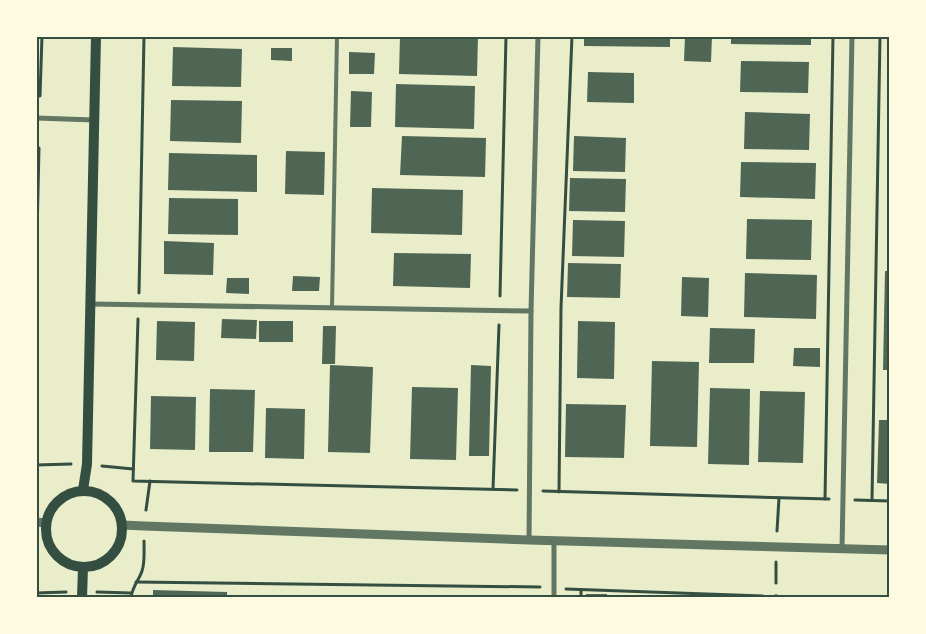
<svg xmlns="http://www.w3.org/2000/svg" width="926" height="634" viewBox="0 0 926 634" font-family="'Nunito Sans',sans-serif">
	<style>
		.building { fill: #4f6655 }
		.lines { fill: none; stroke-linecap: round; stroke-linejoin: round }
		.path { stroke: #344e41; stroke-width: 3 }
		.service { stroke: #617663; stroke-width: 4 }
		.minor { stroke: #617663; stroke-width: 5 }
		.tertiary { stroke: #617663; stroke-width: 9 }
		.secondary { stroke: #344e41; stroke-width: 10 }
		.neatline { fill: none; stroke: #344e41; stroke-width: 2 }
	</style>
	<rect width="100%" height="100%" fill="#e9edc9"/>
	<g class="building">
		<rect x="225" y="36" width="16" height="2"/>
		<polygon points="400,36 478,36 477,76 399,74"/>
		<polygon points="584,36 670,36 670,47 584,46"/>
		<polygon points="685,36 712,36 711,62 684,61"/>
		<polygon points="731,36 811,36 811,45 731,44"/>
		<polygon points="173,47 242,49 241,87 172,86"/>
		<polygon points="271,48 292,48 292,61 271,60"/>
		<polygon points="349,52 375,53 374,74 349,74"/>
		<polygon points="741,61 809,62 808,93 740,92"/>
		<polygon points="588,72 634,73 634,103 587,102"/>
		<polygon points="396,84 475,86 474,129 395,127"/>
		<polygon points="351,91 372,92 371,127 350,127"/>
		<polygon points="171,100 242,101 241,143 170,141"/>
		<polygon points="745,112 810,114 809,150 744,149"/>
		<polygon points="402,136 486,138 485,177 400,175"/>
		<polygon points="574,136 626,138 625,172 573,171"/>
		<polygon points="286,151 325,152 324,195 285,194"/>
		<polygon points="169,153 257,155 257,192 168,190"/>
		<polygon points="741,162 816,163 815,199 740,197"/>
		<polygon points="570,178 626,179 625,212 569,211"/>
		<polygon points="372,188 463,190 462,235 371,233"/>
		<polygon points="169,198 238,199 238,235 168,234"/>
		<polygon points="747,219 812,220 811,260 746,259"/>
		<polygon points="573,220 625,221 624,257 572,256"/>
		<polygon points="164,241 214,243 213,275 164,274"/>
		<polygon points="394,253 471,254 470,288 393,286"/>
		<polygon points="568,263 621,264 620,298 567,297"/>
		<polygon points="885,271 890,271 890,370 883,370"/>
		<polygon points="745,273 817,275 816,319 744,317"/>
		<polygon points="293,276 320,277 319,291 292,291"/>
		<polygon points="682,277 709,278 708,317 681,316"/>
		<polygon points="227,278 249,278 249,294 226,293"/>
		<polygon points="222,319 257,320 256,339 221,338"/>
		<polygon points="157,321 195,322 194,361 156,360"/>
		<rect x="259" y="321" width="34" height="21"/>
		<polygon points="578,321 615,322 614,379 577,378"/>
		<polygon points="323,326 336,326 335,364 322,364"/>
		<polygon points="710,328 755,329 754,363 709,363"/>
		<polygon points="794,348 820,348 820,367 793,366"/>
		<polygon points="652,361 699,362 697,447 650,446"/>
		<polygon points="330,365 373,367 370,453 328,452"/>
		<polygon points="471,365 491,366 489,456 469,456"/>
		<polygon points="412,387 458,388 456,460 410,459"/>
		<polygon points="710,388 750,389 749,465 708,464"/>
		<polygon points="210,389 255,390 253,452 209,452"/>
		<polygon points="760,391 805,392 803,463 758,462"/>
		<polygon points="151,396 196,397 195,450 150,449"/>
		<polygon points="566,404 626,405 624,458 565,457"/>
		<polygon points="266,408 305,409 304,459 265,458"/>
		<polygon points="879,420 890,420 890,484 877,483"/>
		<polygon points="153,590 227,592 227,598 153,598"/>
		<rect x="586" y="594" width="21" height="4"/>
	</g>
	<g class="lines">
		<g class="path">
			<polyline points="40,96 42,36"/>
			<polyline points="36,278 39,148"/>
			<polyline points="139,293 144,36"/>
			<polyline points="500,296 506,36"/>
			<polyline points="138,319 133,481 517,490"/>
			<polyline points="36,465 71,464"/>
			<polyline points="102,466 133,469"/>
			<polyline points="493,489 499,325"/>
			<polyline points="543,491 829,499"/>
			<polyline points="559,492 561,308 572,36"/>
			<polyline points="825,499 833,36"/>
			<polyline points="855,500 890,501"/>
			<polyline points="872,500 880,36"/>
			<polyline points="146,510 150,481"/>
			<polyline points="777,531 779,498"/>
			<polyline points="136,582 540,587"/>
			<polyline points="776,583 776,562"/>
			<polyline points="566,589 763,596"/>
			<polyline points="97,592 131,593"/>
			<polyline points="36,593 66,592"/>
			<polyline points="789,597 823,598"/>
			<path d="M 131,598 C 132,587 139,580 142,571 C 145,563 144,550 144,541"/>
			<polyline points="581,598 581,590"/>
		</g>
		<g class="service">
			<polyline points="332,308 337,36"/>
			<polyline points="776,598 776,596"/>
		</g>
		<g class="minor">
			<polyline points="36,118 94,120"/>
			<polyline points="91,304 531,311"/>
			<polyline points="529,540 531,311 538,36"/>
			<polyline points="842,549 852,36"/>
			<polyline points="554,598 554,540"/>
		</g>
		<g class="tertiary">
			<polyline points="36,522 46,523"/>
			<polyline points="123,525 144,526 529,540 890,550"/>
		</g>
		<g class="secondary">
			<polyline points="83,490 87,464 96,36"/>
			<circle cx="84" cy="529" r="38"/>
			<polyline points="82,598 83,567"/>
		</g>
	</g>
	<rect width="926" height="634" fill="none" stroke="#fefae0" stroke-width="75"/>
	<rect x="38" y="38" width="850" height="558" class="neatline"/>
</svg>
